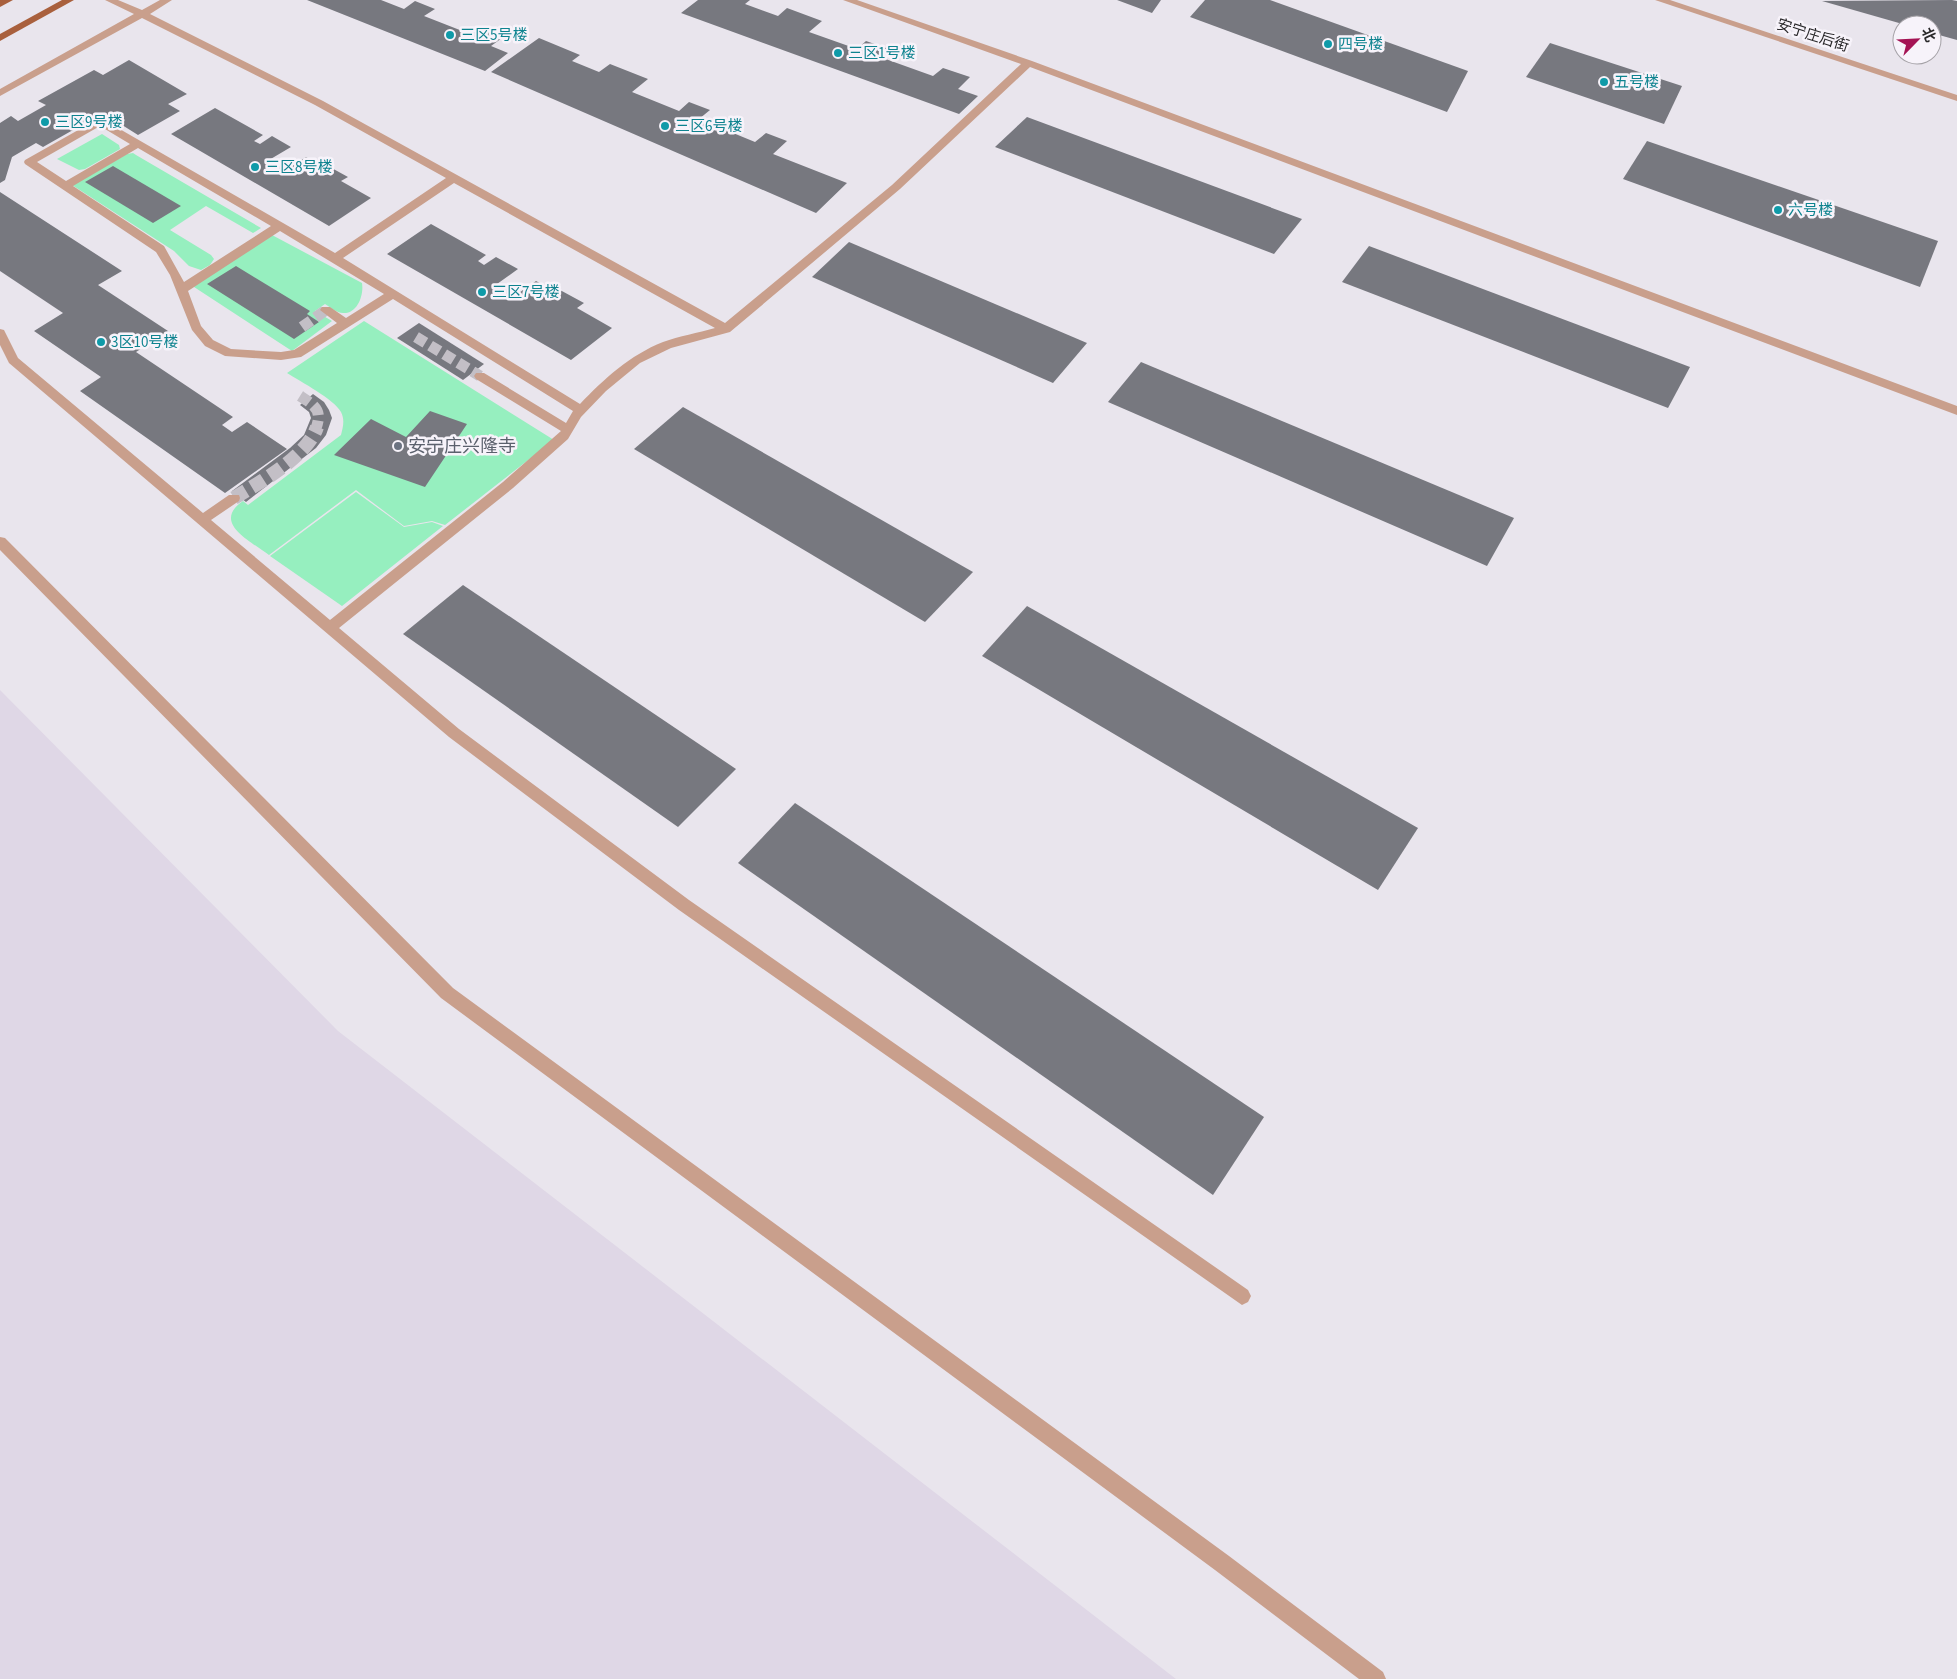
<svg xmlns="http://www.w3.org/2000/svg" width="1957" height="1679" viewBox="0 0 1957 1679" font-family="'Source Sans 3','Noto Sans SC',sans-serif">
	<style>
		.built { fill: #dfd7e6 }
		.green { fill: #96efbf }
		.building { fill: #77787f }
		.lines { fill: none; stroke-linecap: round; stroke-linejoin: round }
		.minor-tunnel-far1 { stroke: #c3bfc6; stroke-width: 11; stroke-dasharray: 11 5.5; stroke-linecap: butt }
		.minor-tunnel { stroke: #c3bfc6; stroke-width: 14; stroke-dasharray: 14 7; stroke-linecap: butt }
		.minor { fill: #c99f8c; fill-rule: evenodd }
		.major { fill: #a9603d; fill-rule: evenodd }
		.culture-dot { fill: #0f9aa8; stroke: #f7f3fa; stroke-width: 2 }
		.worship-dot { fill: #6b7280; stroke: #f7f3fa; stroke-width: 2 }
		.labels { text-anchor: middle; stroke-width: 5; stroke-linejoin: round; paint-order: stroke }
		.far-culture-label { font-size: 15px; fill: #0d838f; stroke: #f7f3fa; text-anchor: start }
		.far-street-label { font-size: 15px; fill: #29282a; stroke: #f7f3fa }
		.worship-label { font-size: 18px; fill: #5b616d; stroke: #f7f3fa; text-anchor: start }
	</style>
	<rect width="100%" height="100%" fill="#e9e5ed"/>
	<polygon class="built" points="0,690 338,1031 1176,1679 0,1679"/>
	<g class="green">
		<polygon points="102,134 119,145 120,149 85,169 79,170 57,159"/>
		<polygon points="133,153 136,155 261,228 253,233 206,206 170,230 211,255 214,259 210,265 201,270 189,266 174,251 72,185 127,154"/>
		<path d="M 272,235 L 362,283 C 364,294 358,314 343,313 C 337,313 330,307 325,304 L 315,311 L 332,321 L 292,351 L 191,285 Z"/>
		<path d="M 364,321 L 554,440 L 445,525 L 432,521 L 404,526 L 356,490 L 269,555 C 251,541 211,523 243,501 L 248,505 L 341,435 C 343,427 345,420 341,412 C 334,399 301,382 287,373 Z"/>
		<polygon points="356,492 404,527 432,522 443,526 342,606 270,556"/>
	</g>
	<g class="building">
		<polygon points="307,0 381,0 404,9 415,1 435,9 424,16 470,34 482,26 506,35 491,46 508,53 485,71"/>
		<polygon points="698,0 750,0 745,4 778,16 787,8 822,21 809,32 857,49 866,41 889,49 880,57 933,76 943,68 970,77 958,89 978,96 959,114 681,13"/>
		<polygon points="1117,0 1161,0 1152,13"/>
		<polygon points="1205,0 1270,0 1468,71 1447,112 1190,17"/>
		<polygon points="1952,0 1957,1 1957,40 1932,33 1932,25 1906,25 1822,1"/>
		<polygon points="539,38 580,55 572,61 599,72 610,64 648,79 632,92 679,111 689,102 710,110 699,119 755,142 766,133 787,141 773,154 847,183 816,213 491,72"/>
		<polygon points="1550,43 1682,86 1664,124 1526,77"/>
		<polygon points="129,60 187,94 168,104 180,111 138,135 103,113 43,147 36,143 12,157 5,180 0,183 0,123 11,116 18,121 46,105 38,101 94,70 103,75"/>
		<polygon points="215,108 263,135 254,141 260,144 272,136 291,147 269,160 286,170 306,157 319,165 312,169 317,172 328,166 348,177 341,181 371,198 329,226 171,134"/>
		<polygon points="1027,117 1302,219 1274,254 995,147"/>
		<polygon points="1647,141 1938,241 1920,287 1623,179"/>
		<polygon points="113,166 181,206 153,223 85,182"/>
		<polygon points="0,192 122,271 98,285 168,331 136,352 233,417 222,425 232,432 247,422 287,449 225,493 80,391 101,377 34,331 63,313 0,271"/>
		<polygon points="431,224 486,255 478,261 484,265 496,257 518,269 497,284 516,295 536,281 551,289 544,294 550,298 560,290 584,303 577,308 612,328 571,360 387,254"/>
		<polygon points="849,242 1087,343 1053,383 812,277"/>
		<polygon points="1369,246 1690,367 1668,408 1342,282"/>
		<polygon points="236,266 310,311 307,314 319,322 294,339 207,284"/>
		<polygon points="419,323 484,364 463,380 397,338"/>
		<polygon points="1141,362 1514,518 1487,566 1108,402"/>
		<polygon points="313,394 324,402 329,410 332,418 326,435 316,448 246,502 232,491 290,448 304,435 311,418 309,412 300,405"/>
		<polygon points="683,407 973,572 925,622 634,449"/>
		<polygon points="430,411 467,424 425,487 334,455 371,419 406,437"/>
		<polygon points="463,585 736,769 678,827 403,634"/>
		<polygon points="1027,606 1418,828 1378,890 982,656"/>
		<polygon points="795,803 1264,1117 1213,1195 738,863"/>
	</g>
	<g class="lines">
		<g class="minor-tunnel-far1">
			<polyline points="302,327 326,310"/>
			<polyline points="416,337 480,376"/>
			<path d="M 300,396 C 314,405 323,410 316,428"/>
		</g>
		<path class="minor-tunnel" d="M 234,498 C 260,482 307,457 317,427"/>
		<g class="minor">
			<path d="M 105,0 L 118,0 L 142,10 L 160,0 L 172,0 L 150,14 L 323,101 L 725,323 L 892,185 L 1021,64 L 843,0 L 857,0 L 1032,61 L 1957,406 L 1957,415 L 1030,67 L 900,189 L 730,332 L 671,348 L 640,363 L 606,391 L 581,417 L 568,439 L 513,488 L 339,628 L 459,729 L 689,900 L 1248,1290 L 1251,1296 L 1248,1302 L 1242,1305 L 679,910 L 449,737 L 9,363 L 0,345 L 0,329 L 4,330 L 18,358 L 203,513 L 229,495 L 239,495 L 240,498 L 239,501 L 211,520 L 330,620 L 503,482 L 561,431 L 476,379 L 474,376 L 476,373 L 484,373 L 566,423 L 573,411 L 393,299 L 301,357 L 281,360 L 225,356 L 205,346 L 192,330 L 170,275 L 156,252 L 25,164 L 24,162 L 25,160 L 96,120 L 104,120 L 335,253 L 446,178 L 315,105 L 142,18 L 0,96 L 0,89 L 134,14 ZM 100,126 L 130,144 L 66,181 L 37,162 ZM 138,148 L 271,226 L 184,282 L 164,246 L 73,186 ZM 454,183 L 715,328 C 698,333 679,336 663,342 C 630,355 604,379 580,404 L 343,258 ZM 280,231 L 384,294 L 346,318 L 330,307 L 322,307 L 320,310 L 337,323 L 294,350 L 281,352 L 231,349 L 213,340 L 201,326 L 188,291 Z"/>
			<polygon points="1655,0 1670,0 1957,95 1957,101"/>
			<polygon points="0,537 5,538 453,988 1229,1556 1383,1672 1386,1679 1359,1679 1215,1570 441,998 0,550"/>
		</g>
		<g class="major">
			<polygon points="0,0 13,0 0,7"/>
			<polygon points="62,0 74,0 0,41 0,34"/>
		</g>
	</g>
	<g class="culture-dot">
		<circle cx="450" cy="35" r="5"/>
		<circle cx="1328" cy="44" r="5"/>
		<circle cx="838" cy="53" r="5"/>
		<circle cx="1604" cy="82" r="5"/>
		<circle cx="45" cy="122" r="5"/>
		<circle cx="665" cy="126" r="5"/>
		<circle cx="255" cy="167" r="5"/>
		<circle cx="1778" cy="210" r="5"/>
		<circle cx="482" cy="292" r="5"/>
		<circle cx="101" cy="342" r="5"/>
	</g>
	<circle class="worship-dot" cx="398" cy="446" r="5"/>
	<g class="labels">
		<g class="far-culture-label">
			<text x="460" y="40">三区5号楼</text>
			<text x="1338" y="49">四号楼</text>
			<text x="848" y="58">三区1号楼</text>
			<text x="1614" y="87">五号楼</text>
			<text x="55" y="127">三区9号楼</text>
			<text x="675" y="131">三区6号楼</text>
			<text x="265" y="172">三区8号楼</text>
			<text x="1788" y="215">六号楼</text>
			<text x="492" y="297">三区7号楼</text>
			<text x="111" y="347">3区10号楼</text>
		</g>
		<g class="far-street-label">
			<text transform="translate(1813 35) rotate(18)" y="5">安宁庄后街</text>
		</g>
		<g class="worship-label">
			<text x="408" y="452">安宁庄兴隆寺</text>
		</g>
	</g>
	<g transform="translate(1917 40) rotate(66)"><circle r="24" fill="#f7f3fa" stroke="#a5a2a7"/>
	<path d="M0-4L9 19L0 12L-9 19Z" fill="#a41354"/>
	<text y="-8" font-size="14" font-weight="bold" text-anchor="middle" fill="#29282a">北</text>
	</g>
</svg>
